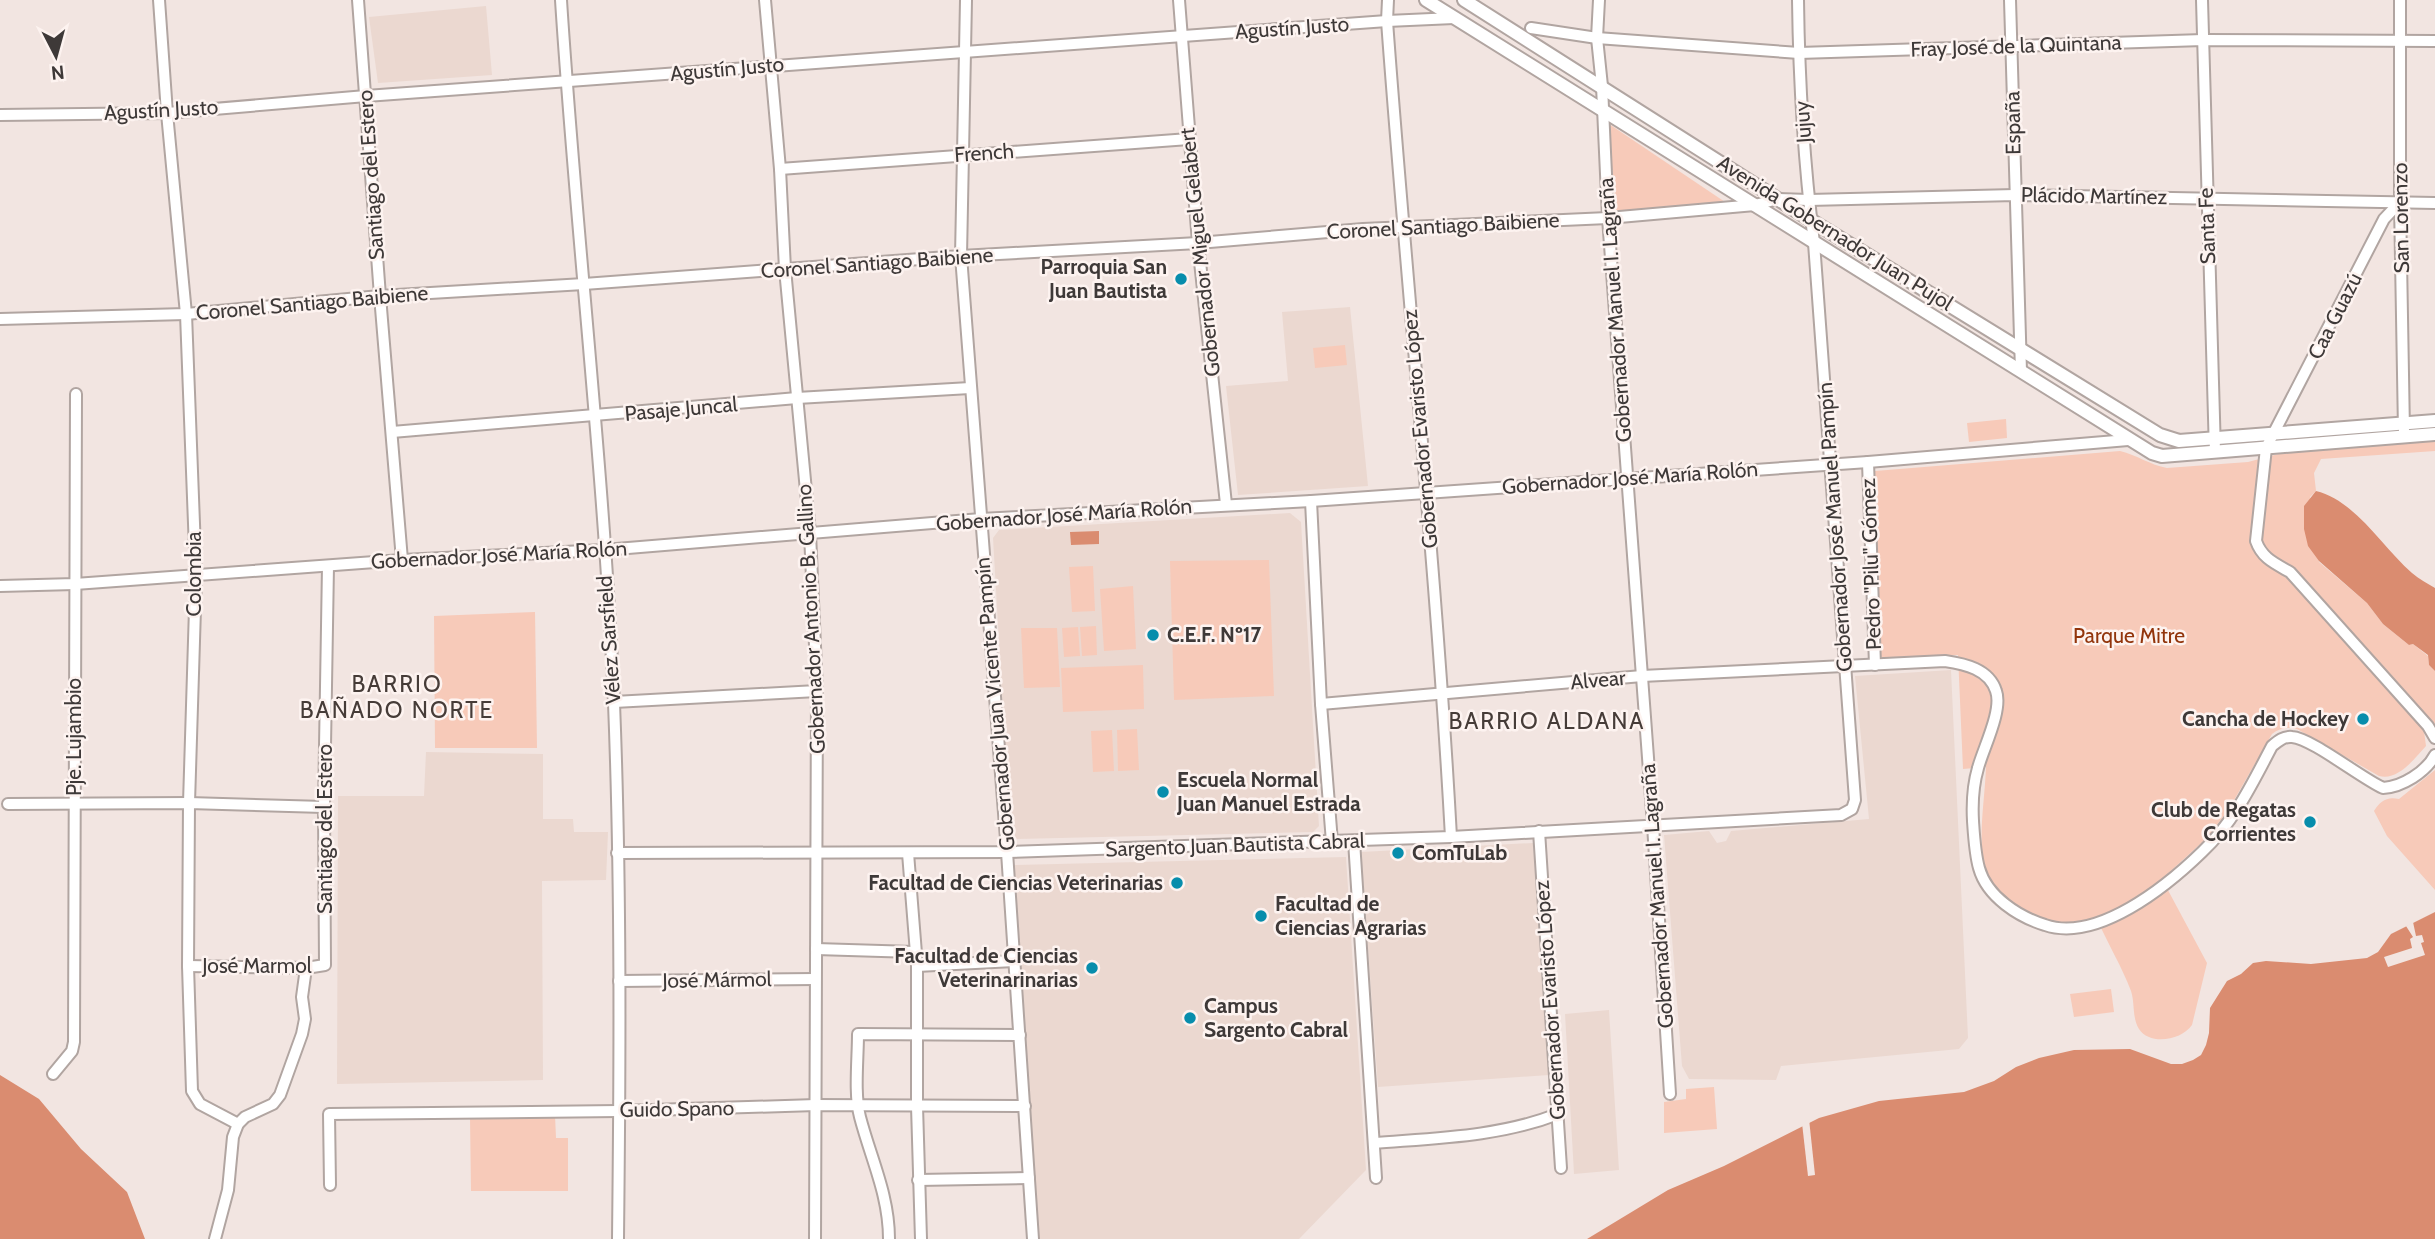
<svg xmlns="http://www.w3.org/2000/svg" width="2435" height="1239" viewBox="0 0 2435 1239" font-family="Cabin,sans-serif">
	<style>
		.built { fill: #ebd8d0 }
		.green { fill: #f7cab9 }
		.water { fill: #da8c70 }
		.pier { fill: #f2e5e1 }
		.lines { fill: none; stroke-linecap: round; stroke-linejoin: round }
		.minor-casing { stroke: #b1a5a1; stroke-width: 14 }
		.major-casing { stroke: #b1a5a1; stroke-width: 16 }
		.minor { stroke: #fff; stroke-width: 10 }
		.major { stroke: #fff; stroke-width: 12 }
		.poi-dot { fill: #078dac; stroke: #fdf3f0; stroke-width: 2.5 }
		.labels { text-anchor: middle; stroke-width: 5; stroke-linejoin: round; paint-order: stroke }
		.street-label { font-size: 21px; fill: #3e3938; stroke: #fdf3f0 }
		.poi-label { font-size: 21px; font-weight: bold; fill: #3e3938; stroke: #fdf3f0; text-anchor: end }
		.park-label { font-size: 21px; fill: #92350c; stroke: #fdf3f0 }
		.neighbourhood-label { font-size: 23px; letter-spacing: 2px; fill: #463c38; stroke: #fdf3f0 }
	</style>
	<rect width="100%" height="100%" fill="#f2e5e1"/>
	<g class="built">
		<polygon points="486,6 492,75 378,83 369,17"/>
		<polygon points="1350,307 1368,486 1238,495 1226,386 1288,381 1282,312"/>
		<polygon points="1290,513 1301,522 1319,826 1313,832 1017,839 1010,833 993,538 999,530"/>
		<polygon points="1951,670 1968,1038 1959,1049 1781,1066 1776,1080 1689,1079 1682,1066 1664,835 1709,831 1717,843 1726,841 1731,831 1869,819 1855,676"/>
		<polygon points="426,752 543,754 543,819 573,819 574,832 608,832 606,880 542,881 543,1080 337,1084 338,796 424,796"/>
		<polygon points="1533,843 1549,1075 1378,1087 1361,852"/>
		<polygon points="1346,857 1366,1170 1299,1239 1039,1239 1013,865"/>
		<polygon points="1609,1010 1619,1170 1574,1174 1565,1014"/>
	</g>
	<g class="green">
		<polygon points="1609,124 1728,204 1615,213"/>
		<polygon points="1345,345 1347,365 1315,368 1313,348"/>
		<polygon points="2006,419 2007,438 1969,442 1967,423"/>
		<path d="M 2435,441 L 2435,451 L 2321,459 L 2314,473 L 2316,491 L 2310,497 L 2319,562 L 2367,603 L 2383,624 L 2409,645 L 2413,644 L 2428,656 L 2429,665 L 2435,671 L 2435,738 L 2342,622 L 2335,629 L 2424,731 L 2426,746 C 2414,759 2398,781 2379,776 L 2297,729 C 2287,727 2280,728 2272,734 L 2229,809 L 2208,837 L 2162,879 L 2207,963 L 2192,1025 C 2182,1040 2150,1046 2139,1029 C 2132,1018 2135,1003 2131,991 C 2122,967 2108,944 2098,921 C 2082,924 2065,927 2049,924 C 2021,918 1990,894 1984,865 C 1978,833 1985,799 1986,767 L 1963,769 L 1958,655 L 1880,659 L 1875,471 L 2120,451 C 2137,455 2150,465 2167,468 L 2248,462 L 2282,453 Z"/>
		<polygon points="1269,560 1274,696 1174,700 1170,561"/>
		<polygon points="1093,566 1095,611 1072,612 1069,567"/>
		<polygon points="1133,586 1136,649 1104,651 1100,589"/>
		<polygon points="535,612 537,748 435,748 434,616"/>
		<polygon points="1096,626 1097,655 1082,656 1080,627"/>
		<polygon points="1078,627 1080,656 1064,657 1062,628"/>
		<polygon points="1021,628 1057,628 1060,687 1024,688"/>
		<polygon points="1143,665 1144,709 1063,712 1061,668"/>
		<polygon points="1137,729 1139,770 1118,771 1117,730"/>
		<polygon points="1112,730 1114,771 1093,772 1091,731"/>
		<path d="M 2435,770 L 2435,890 L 2387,836 L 2374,811 C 2380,801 2387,796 2399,799 Z"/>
		<polygon points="2111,989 2114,1012 2074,1017 2070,994"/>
		<polygon points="1714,1087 1717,1129 1664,1133 1664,1102 1686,1099 1686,1089"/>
		<polygon points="555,1115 556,1138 568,1138 568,1191 471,1191 470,1117"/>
	</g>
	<g class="water">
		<path d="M 2316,491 C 2355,500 2383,548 2412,573 C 2419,579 2427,583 2435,588 L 2435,671 L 2429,665 L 2428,655 L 2413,644 L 2409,645 L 2383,624 L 2367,603 L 2319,561 L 2308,546 L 2304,529 L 2304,506 Z"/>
		<polygon points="1099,531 1099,544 1071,545 1070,532"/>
		<polygon points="2435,912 2435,1239 1587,1239 1668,1190 1724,1166 1819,1118 1879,1101 1964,1092 1994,1081 2016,1067 2039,1058 2074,1050 2130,1049 2171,1064 2182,1064 2193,1060 2201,1055 2206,1045 2209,1033 2210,1008 2227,981 2241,974 2253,963 2266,961 2311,964 2367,958 2378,952 2391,934"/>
		<polygon points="0,1075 39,1099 81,1149 127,1192 145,1239 0,1239"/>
	</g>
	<g class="pier">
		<polygon points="2413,922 2416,936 2422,935 2424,942 2421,943 2425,955 2388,967 2384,957 2412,948 2410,939 2413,937 2406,926"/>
		<polygon points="1809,1119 1815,1175 1808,1176 1802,1123"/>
	</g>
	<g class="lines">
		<defs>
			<g id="minor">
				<polyline points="159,0 167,113 186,314 196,576 189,803 188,966 192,1091 200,1104 238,1124"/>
				<polyline points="358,0 380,296 402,560"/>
				<path d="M 561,0 C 576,234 604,468 614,703 C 621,881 620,1060 618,1239"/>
				<polyline points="765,0 780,169 785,269 810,533 817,691 815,1239"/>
				<polyline points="966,0 961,256 1007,852 1033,1239"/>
				<polyline points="1179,0 1198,243 1226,504"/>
				<path d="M 1388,0 L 1387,21 C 1407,293 1436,564 1451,837"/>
				<polyline points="1599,0 1597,38 1602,86 1608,218 1653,825 1670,1094"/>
				<polyline points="2010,0 2021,371"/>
				<polyline points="2202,0 2215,452"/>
				<polyline points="2400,0 2400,202 2404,431"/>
				<polyline points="1531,28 1597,38 1799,53 2203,40 2435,41"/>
				<polyline points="0,115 167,113 366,96 1387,21 1454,18"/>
				<polyline points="780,169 1189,139"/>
				<path d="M 2400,202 L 2384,219 L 2266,448 L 2256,541 C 2262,558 2274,563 2290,572 L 2428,726 L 2435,738"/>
				<polyline points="0,319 186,314 380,296 584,284 961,256 1198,243 1363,229 1608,218 1755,205 1778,199 1809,200 2015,195 2435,203"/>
				<polyline points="392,432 797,398 970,388"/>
				<polyline points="1868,462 1875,665"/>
				<polyline points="1311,501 1321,704 1332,842"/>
				<polyline points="0,586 75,584 402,560 604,550 981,519 1311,501 1868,462 2128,440"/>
				<polyline points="614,702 817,691"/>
				<path d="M 1321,704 L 1642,676 L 1945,661 C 1965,664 1989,669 1996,691 C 2003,710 1983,749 1978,768 C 1973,785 1972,803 1973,821 C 1974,836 1975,854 1979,868 C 1987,897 2019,917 2045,925 C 2097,943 2167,886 2202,852 C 2234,822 2252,784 2272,746 C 2278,741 2284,736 2292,737 C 2311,738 2361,778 2383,788 C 2402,787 2426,772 2435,755"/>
				<polyline points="8,804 189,803 324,807"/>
				<polyline points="1539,831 1561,1168"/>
				<polyline points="1354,841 1376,1178"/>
				<path d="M 617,853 L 1007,852 L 1451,837 L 1841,815 L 1852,809 L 1855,800 L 1814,243 C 1804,163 1799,81 1798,0"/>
				<polyline points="908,853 917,966 917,1106 921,1239"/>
				<polyline points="816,949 914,952"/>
				<polyline points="188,966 306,968 325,965 324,807 328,566"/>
				<polyline points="917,966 1014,961"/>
				<polyline points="619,981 815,979"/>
				<polyline points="53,1074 72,1051 74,1042 76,394"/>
				<path d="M 1374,1143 C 1436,1138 1499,1137 1558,1114"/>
				<polyline points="918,1180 1029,1178"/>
				<polyline points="330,1185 329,1114 619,1111 816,1105 1025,1106"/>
				<polyline points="215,1239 228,1190 233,1137 238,1124 245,1117 273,1104 280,1095 302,1034 305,1019 302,997 306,968"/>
				<path d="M 889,1239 C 889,1195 871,1159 860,1117 C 854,1094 858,1059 858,1034 L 1020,1035"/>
			</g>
			<g id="major">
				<polyline points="1426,0 2152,453 2162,456 2435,434"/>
				<polyline points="1464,0 1817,224 2160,435 2179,441 2435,421"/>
			</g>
		</defs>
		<use href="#minor" class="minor-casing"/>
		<use href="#major" class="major-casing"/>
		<use href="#minor" class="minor"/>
		<use href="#major" class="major"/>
	</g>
	<g class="poi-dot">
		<circle cx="1181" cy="279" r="7"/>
		<circle cx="1153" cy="635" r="7"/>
		<circle cx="2363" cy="719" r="7"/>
		<circle cx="1163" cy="792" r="7"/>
		<circle cx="2310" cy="822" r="7"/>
		<circle cx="1398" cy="853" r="7"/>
		<circle cx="1177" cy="883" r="7"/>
		<circle cx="1261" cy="916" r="7"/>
		<circle cx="1092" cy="968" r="7"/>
		<circle cx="1190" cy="1018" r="7"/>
	</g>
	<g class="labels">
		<g class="street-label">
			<text transform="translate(1292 28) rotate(-4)" y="7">Agustín Justo</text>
			<text transform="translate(2016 46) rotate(-2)" y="7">Fray José de la Quintana</text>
			<text transform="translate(727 69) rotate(-5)" y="7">Agustín Justo</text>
			<text transform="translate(161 110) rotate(-3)" y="7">Agustín Justo</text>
			<text transform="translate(1803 122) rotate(-94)" y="7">Jujuy</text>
			<text transform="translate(2013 123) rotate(-91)" y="7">España</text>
			<text transform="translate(984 153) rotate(-4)" y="7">French</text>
			<text transform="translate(371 175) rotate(-94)" y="7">Santiago del Estero</text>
			<text transform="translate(2094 196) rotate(1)" y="7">Plácido Martínez</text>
			<text transform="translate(2401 218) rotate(-91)" y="7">San Lorenzo</text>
			<text transform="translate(1443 226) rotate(-3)" y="7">Coronel Santiago Baibiene</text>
			<text transform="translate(2207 226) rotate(-92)" y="7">Santa Fe</text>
			<text transform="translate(1835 233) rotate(32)" y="7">Avenida Gobernador Juan Pujol</text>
			<text transform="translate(1200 252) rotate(-96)" y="7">Gobernador Miguel Gelabert</text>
			<text transform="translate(877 263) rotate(-4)" y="7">Coronel Santiago Baibiene</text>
			<text transform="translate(312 303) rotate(-5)" y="7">Coronel Santiago Baibiene</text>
			<text transform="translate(1615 310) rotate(-94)" y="7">Gobernador Manuel I. Lagraña</text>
			<text transform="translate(2335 316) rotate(-63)" y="7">Caa Guazú</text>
			<text transform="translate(681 409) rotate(-5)" y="7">Pasaje Juncal</text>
			<text transform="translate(1420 429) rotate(-95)" y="7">Gobernador Evaristo López</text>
			<text transform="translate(1630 478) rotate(-4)" y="7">Gobernador José María Rolón</text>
			<text transform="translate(1064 515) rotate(-4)" y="7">Gobernador José María Rolón</text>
			<text transform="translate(1835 527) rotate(-94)" y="7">Gobernador José Manuel Pampín</text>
			<text transform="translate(499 555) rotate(-3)" y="7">Gobernador José María Rolón</text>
			<text transform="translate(1871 564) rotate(-92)" y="7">Pedro "Pilu" Gómez</text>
			<text transform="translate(194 574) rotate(-90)" y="7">Colombia</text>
			<text transform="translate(811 619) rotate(-93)" y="7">Gobernador Antonio B. Gallino</text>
			<text transform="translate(609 640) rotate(-94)" y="7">Vélez Sarsfield</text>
			<text transform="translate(1598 680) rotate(-5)" y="7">Alvear</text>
			<text transform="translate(995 704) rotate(-95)" y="7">Gobernador Juan Vicente Pampín</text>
			<text transform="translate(74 737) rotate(-90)" y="7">Pje. Lujambio</text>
			<text transform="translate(325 829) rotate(-90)" y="7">Santiago del Estero</text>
			<text transform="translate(1235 845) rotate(-2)" y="7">Sargento Juan Bautista Cabral</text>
			<text transform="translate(1657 896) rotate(-94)" y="7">Gobernador Manuel I. Lagraña</text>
			<text x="257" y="973">José Marmol</text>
			<text transform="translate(717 980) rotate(-1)" y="7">José Mármol</text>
			<text transform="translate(1550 1000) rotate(-94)" y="7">Gobernador Evaristo López</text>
			<text transform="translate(677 1109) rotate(-1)" y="7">Guido Spano</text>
		</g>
		<g class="poi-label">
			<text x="1167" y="274">Parroquia San<tspan x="1167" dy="24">Juan Bautista</tspan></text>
			<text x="1167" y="642" text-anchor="start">C.E.F. Nº17</text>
			<text x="2349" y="726">Cancha de Hockey</text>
			<text x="1177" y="787" text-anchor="start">Escuela Normal<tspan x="1177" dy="24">Juan Manuel Estrada</tspan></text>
			<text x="2296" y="817">Club de Regatas<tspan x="2296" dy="24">Corrientes</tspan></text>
			<text x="1412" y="860" text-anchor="start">ComTuLab</text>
			<text x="1163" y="890">Facultad de Ciencias Veterinarias</text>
			<text x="1275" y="911" text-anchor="start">Facultad de<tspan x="1275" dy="24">Ciencias Agrarias</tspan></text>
			<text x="1078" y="963">Facultad de Ciencias<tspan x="1078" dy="24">Veterinarinarias</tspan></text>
			<text x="1204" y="1013" text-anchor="start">Campus<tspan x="1204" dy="24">Sargento Cabral</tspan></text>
		</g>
		<g class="park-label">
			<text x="2129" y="643">Parque Mitre</text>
		</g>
		<g class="neighbourhood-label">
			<text x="397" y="692">BARRIO<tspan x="397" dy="26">BAÑADO NORTE</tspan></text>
			<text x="1547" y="729">BARRIO ALDANA</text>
		</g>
	</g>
	<g transform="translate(56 56) rotate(174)" stroke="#fdf3f0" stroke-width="5" paint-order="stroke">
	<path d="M0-5L12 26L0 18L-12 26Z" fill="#3e3938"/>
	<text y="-10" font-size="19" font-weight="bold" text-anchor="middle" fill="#3e3938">N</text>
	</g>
</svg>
